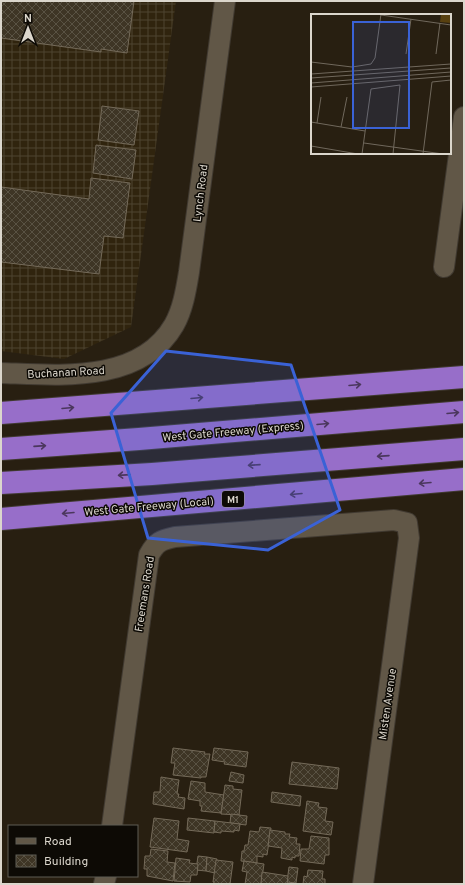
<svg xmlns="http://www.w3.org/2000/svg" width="465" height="885" viewBox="0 0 465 885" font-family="Overpass,sans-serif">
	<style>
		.industrial { fill: url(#industrial-grid) }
		.building { fill: url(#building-cross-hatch); stroke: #746a59 }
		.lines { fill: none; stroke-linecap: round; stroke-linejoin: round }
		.minor-casing { stroke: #413a31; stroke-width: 22 }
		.highway-casing { stroke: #413a31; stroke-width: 24 }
		.minor { stroke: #615747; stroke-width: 20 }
		.highway { stroke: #976ec9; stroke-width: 22 }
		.oneway { stroke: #4b375d }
		.marked { fill: #3a62d6; fill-opacity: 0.2; stroke: #3a62d6; stroke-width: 3; stroke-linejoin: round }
		.labels { text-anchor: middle; stroke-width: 3; stroke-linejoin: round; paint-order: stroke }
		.shield { fill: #0d0a05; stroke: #9d9990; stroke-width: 1 }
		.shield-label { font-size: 10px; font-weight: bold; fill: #dbd6cc }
		.street-label { font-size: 11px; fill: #dbd6cc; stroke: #0d0a05 }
		.inset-road { fill: none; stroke: #70685c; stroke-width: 1 }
		.view { fill: #3a62d6; fill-opacity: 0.15; stroke: #3a62d6; stroke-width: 2 }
		.inset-edge { fill: none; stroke: #dbd6cc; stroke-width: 2 }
	</style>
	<defs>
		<pattern id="industrial-grid" width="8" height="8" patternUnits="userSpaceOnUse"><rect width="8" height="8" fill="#30240e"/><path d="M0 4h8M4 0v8" fill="none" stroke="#4d4330"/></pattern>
		<pattern id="building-cross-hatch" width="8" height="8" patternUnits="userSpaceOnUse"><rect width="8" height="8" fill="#3e3525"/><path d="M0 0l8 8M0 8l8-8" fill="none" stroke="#595243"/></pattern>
	</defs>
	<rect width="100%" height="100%" fill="#281f11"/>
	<polygon class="industrial" points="1,1 176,1 131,327 64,359 1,351"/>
	<g class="building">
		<polygon points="1,1 134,1 127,53 101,49 101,52 1,38"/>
		<polygon points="102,106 139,111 134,145 98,140"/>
		<polygon points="96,145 136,150 132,179 93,173"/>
		<polygon points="91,178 130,183 123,238 104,236 99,274 1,262 1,187 89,199"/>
		<polygon points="173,748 205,752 204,754 210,754 206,777 201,777 201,778 173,775 175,763 171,763"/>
		<polygon points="214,748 248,752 246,767 224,764 225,762 212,760"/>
		<polygon points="292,762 339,768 337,789 289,784"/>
		<polygon points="231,772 244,775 243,783 229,781"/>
		<polygon points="161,777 179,780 177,794 179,794 178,797 185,798 184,809 153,804 154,792 160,792"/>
		<polygon points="191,781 205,783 205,792 224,795 221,813 201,811 202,806 200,806 200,801 188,799"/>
		<polygon points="225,785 233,786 233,789 242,790 239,815 221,814"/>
		<polygon points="272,792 301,796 300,806 271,802"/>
		<polygon points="307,801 319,803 318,807 327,808 325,821 333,822 331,835 303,831"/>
		<polygon points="231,814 247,816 246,825 230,823"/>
		<polygon points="154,818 179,821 177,839 189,841 187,852 150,847"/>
		<polygon points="188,818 215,821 214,833 187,830"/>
		<polygon points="215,821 240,824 239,831 234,830 234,832 221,831 221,833 214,832"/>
		<polygon points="260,827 271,828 267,855 263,854 263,857 257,856 257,863 241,861 242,851 244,851 245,845 248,845 250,831 259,832"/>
		<polygon points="270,830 285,832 285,834 290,834 289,837 297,838 296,844 300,844 299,856 295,856 295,858 292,857 292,860 281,858 282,848 268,846"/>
		<polygon points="311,836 329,838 329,855 325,855 324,864 300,861 301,849 309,849"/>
		<polygon points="151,849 168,851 167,862 175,863 173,881 147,876 147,869 144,869 145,856 150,856"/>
		<polygon points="198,856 207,857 206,871 196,870"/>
		<polygon points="207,857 217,859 215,873 206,871"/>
		<polygon points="176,858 190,860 189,863 198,864 197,875 191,875 190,882 174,881"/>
		<polygon points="216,860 233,862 230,884 214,884 214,882 213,882"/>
		<polygon points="244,861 264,864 261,884 245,884 247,872 242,871"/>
		<polygon points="289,867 298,868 296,883 287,882"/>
		<polygon points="308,870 323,871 322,879 325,879 325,884 303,884 304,876 307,877"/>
		<polygon points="262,872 288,876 287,884 261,884"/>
	</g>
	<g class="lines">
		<defs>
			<g id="minor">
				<polyline points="444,267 464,117"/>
				<path d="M 1,373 C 58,375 140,384 174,325 C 183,309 186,290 189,272 L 225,1"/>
				<path d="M 112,826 L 149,555 C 156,542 161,540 175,537 L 394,520 L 407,523 L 409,538 L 363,884"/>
				<polyline points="104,884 106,876"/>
			</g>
			<g id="highway">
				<polyline points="1,413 464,377"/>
				<polyline points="1,449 139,439 464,412"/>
				<polyline points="1,483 152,474 464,449"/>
				<polyline points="1,519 464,479"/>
			</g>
		</defs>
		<use href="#minor" class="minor-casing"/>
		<use href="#highway" class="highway-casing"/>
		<use href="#minor" class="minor"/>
		<use href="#highway" class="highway"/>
	</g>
	<defs><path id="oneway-shaft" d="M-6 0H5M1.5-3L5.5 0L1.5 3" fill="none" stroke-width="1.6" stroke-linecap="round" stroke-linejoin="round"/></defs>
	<g class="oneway">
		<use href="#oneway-shaft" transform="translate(355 385) rotate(-5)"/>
		<use href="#oneway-shaft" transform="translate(197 398) rotate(-5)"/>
		<use href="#oneway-shaft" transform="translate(68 408) rotate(-5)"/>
		<use href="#oneway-shaft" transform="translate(453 413) rotate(-5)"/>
		<use href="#oneway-shaft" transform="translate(323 424) rotate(-5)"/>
		<use href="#oneway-shaft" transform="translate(40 446) rotate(-4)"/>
		<use href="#oneway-shaft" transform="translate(383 456) rotate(176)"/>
		<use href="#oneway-shaft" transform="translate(254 465) rotate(176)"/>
		<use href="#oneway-shaft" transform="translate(124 475) rotate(176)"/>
		<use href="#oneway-shaft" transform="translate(425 483) rotate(175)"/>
		<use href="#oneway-shaft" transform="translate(296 494) rotate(175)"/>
		<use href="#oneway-shaft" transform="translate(68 513) rotate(175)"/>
	</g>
	<path class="marked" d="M 166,351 L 291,365 L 340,510 L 268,550 L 148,538 L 111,413 Z"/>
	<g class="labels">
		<rect class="shield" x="222" y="491" width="22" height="16" rx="3"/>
		<g class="shield-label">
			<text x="233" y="503">M1</text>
		</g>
		<g class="street-label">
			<text transform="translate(200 193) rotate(-83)" y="4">Lynch Road</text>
			<text transform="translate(66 372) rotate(-3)" y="4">Buchanan Road</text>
			<text transform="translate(233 431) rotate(-5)" y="4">West Gate Freeway (Express)</text>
			<text transform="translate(149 506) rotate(-5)" y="4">West Gate Freeway (Local)</text>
			<text transform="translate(144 594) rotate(-81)" y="4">Freemans Road</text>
			<text transform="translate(387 704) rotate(-82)" y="4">Misten Avenue</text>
		</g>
	</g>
	<g transform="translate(311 14)">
		<rect width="140" height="140" fill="#281f11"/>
		<path d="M 130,0 L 140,0 L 140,9 L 129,8 Z" fill="#58400f"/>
		<path class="inset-road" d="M 70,1 L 140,11M 0,33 L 0,48M 95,40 L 100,5M 125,40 L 129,9M 0,48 L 41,53 L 60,50 L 64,44 L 70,0M 0,60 L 140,50M 0,64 L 140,54M 0,69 L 140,58M 0,73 L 140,62M 0,108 L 54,117M 6,109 L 10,83M 30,113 L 36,83M 53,129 L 132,140M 0,132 L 47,140M 51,140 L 60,75 L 89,71 L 82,140M 112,140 L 121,68 L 140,66"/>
		<path class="view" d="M 42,8 L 98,8 L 98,114 L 42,114 Z"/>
		<rect width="140" height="140" class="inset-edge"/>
	</g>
	<rect width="465" height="885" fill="none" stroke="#dbd6cc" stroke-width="4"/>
	<rect x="8" y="825" width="130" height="52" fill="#0d0a05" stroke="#5f5c55"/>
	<rect x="16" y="838" width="20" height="6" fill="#615747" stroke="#5f5c55"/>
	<text x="44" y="845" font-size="12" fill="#dbd6cc">Road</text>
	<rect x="16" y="855" width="20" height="12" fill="url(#building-cross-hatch)" stroke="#5f5c55"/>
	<text x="44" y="865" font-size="12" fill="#dbd6cc">Building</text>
	<g transform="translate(28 28)" stroke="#0d0a05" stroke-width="3" paint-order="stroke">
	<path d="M0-3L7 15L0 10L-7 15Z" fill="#dbd6cc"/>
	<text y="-6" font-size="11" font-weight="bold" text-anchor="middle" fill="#dbd6cc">N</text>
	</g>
</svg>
